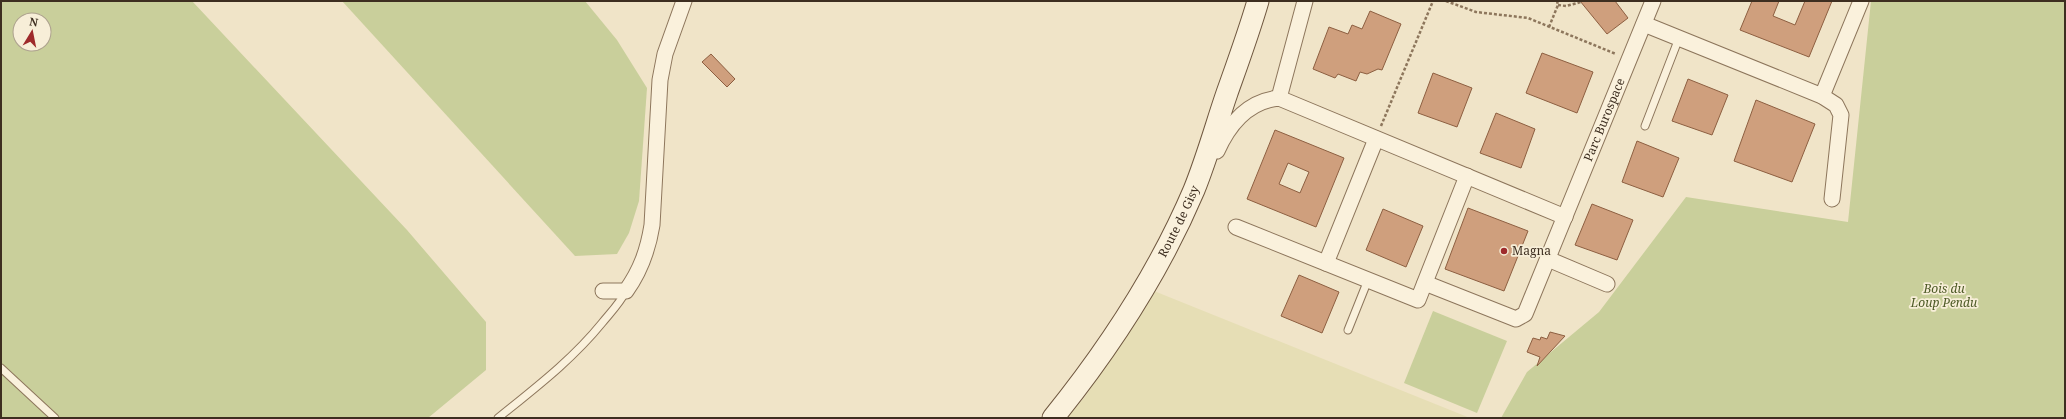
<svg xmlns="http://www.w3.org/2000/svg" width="2066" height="419" viewBox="0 0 2066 419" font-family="'Noto Serif',serif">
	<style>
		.farmland { fill: #e6deb5 }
		.green { fill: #c9cf9b; fill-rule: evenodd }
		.building { fill: #cf9f7d; stroke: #8d5f41; fill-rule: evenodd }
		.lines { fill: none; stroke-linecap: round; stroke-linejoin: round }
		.lane-casing { stroke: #8d765c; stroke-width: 9 }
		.street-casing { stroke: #8d765c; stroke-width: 17 }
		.secondary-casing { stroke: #6f573f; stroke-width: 23 }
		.path { stroke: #8d765c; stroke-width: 2.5; stroke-dasharray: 3 2; stroke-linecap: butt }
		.lane { stroke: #faf1dc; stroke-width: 7 }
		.street { stroke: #faf1dc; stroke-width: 15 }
		.secondary { stroke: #faf1dc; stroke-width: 21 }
		.poi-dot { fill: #9e2a2b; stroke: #f7eed8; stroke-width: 1.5 }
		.labels { text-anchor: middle; stroke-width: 3.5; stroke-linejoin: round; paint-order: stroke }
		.street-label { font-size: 12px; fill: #3d2e20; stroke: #f7eed8 }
		.poi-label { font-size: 12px; fill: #3d2e20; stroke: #f7eed8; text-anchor: start }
		.park-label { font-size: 12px; font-style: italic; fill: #4d5a26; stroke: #f7eed8 }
	</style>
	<rect width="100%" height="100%" fill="#f0e4c8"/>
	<polygon class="farmland" points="1154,291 1470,418 1066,418 1084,398"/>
	<g class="green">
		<path d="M 1,1 L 192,1 L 407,230 L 486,322 L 486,370 L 428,418 L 1,418 ZM 20,20 L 44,20 L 44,44 L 20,44 Z"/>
		<polygon points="342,1 585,1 617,40 647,88 639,201 629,233 617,254 575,256"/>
		<polygon points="1871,1 2065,1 2065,418 1501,418 1527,372 1599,312 1686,197 1848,222"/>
		<polygon points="1433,311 1507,341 1477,413 1404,383"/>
	</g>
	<g class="building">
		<polygon points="1580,1 1615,1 1628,18 1607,34"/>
		<polygon points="1752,1 1779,1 1773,16 1795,25 1805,1 1832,1 1809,57 1740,30"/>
		<polygon points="1370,11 1401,24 1382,70 1378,69 1367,74 1360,72 1356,81 1338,74 1335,78 1313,69 1329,27 1348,34 1352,25 1362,29"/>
		<polygon points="1542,53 1593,72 1577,113 1526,93"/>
		<polygon points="711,54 735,79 727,87 702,62"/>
		<polygon points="1433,73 1472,88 1457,127 1418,113"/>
		<polygon points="1688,79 1728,95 1712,135 1672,121"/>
		<polygon points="1756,100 1815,124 1792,182 1734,161"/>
		<polygon points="1496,113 1535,129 1521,168 1480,153"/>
		<path d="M 1275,130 L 1344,158 L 1316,227 L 1247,199 ZM 1288,163 L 1309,172 L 1300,193 L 1279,184 Z"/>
		<polygon points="1637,141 1679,158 1663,197 1622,182"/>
		<polygon points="1592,204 1633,220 1617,260 1575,245"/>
		<polygon points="1468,208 1528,231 1504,291 1445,269"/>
		<polygon points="1383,209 1423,226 1406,267 1366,250"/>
		<polygon points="1299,275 1339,292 1322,333 1281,316"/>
		<polygon points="1550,332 1565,336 1537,366 1540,357 1527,352 1533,338 1540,340 1541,337 1547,339"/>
	</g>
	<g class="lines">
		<defs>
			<g id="lane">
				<polyline points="1645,126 1679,38"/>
				<polyline points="1348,330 1368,280"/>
				<polyline points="1,368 55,418"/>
				<path d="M 498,418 C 535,388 572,360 602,323 C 611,312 620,303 626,291"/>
			</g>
			<g id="street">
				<polyline points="1644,24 1822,96 1836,105 1841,115 1832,199"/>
				<polyline points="1822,96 1861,1"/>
				<polyline points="1279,98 1305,1"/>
				<path d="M 1217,151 C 1229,124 1248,101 1279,98 L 1565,217"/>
				<polyline points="1236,227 1418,300 1467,176"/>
				<polyline points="1548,259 1607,284"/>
				<polyline points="1326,263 1376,139"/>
				<path id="s1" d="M 1425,283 L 1516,319 L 1525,314 L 1653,1"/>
				<path d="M 603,291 L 626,291 C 641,270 648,250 652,225 L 660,80 L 665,54 L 684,1"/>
			</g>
			<g id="secondary">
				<path id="s2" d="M 1053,418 C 1108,350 1160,270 1194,190 C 1207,158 1216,125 1227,93 C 1238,62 1249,32 1258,1"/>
			</g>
		</defs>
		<use href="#lane" class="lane-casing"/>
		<use href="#street" class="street-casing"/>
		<use href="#secondary" class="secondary-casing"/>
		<g class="path">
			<polyline points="1446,1 1476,12 1528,18 1616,54"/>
			<polyline points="1558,5 1566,6 1581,2"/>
			<polyline points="1549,27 1558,5 1557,1"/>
			<polyline points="1381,126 1433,1"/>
		</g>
		<use href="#lane" class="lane"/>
		<use href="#street" class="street"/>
		<use href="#secondary" class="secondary"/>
	</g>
	<circle class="poi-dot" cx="1504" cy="251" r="4"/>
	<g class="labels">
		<g class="street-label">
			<text dy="4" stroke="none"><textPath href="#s1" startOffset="318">Parc Burospace</textPath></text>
			<text dy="4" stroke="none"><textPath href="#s2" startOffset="234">Route de Gisy</textPath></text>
		</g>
		<g class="poi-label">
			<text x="1512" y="255">Magna</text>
		</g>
		<g class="park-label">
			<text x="1944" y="293">Bois du<tspan x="1944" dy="14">Loup Pendu</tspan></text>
		</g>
	</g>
	<rect width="2066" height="419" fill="none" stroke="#3d2e20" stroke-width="4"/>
	<g transform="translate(32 32) rotate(10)"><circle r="19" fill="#f7eed8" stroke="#ada18e"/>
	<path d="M0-3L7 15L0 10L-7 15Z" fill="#9e2a2b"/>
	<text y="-6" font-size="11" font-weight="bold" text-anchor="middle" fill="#3d2e20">N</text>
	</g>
</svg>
